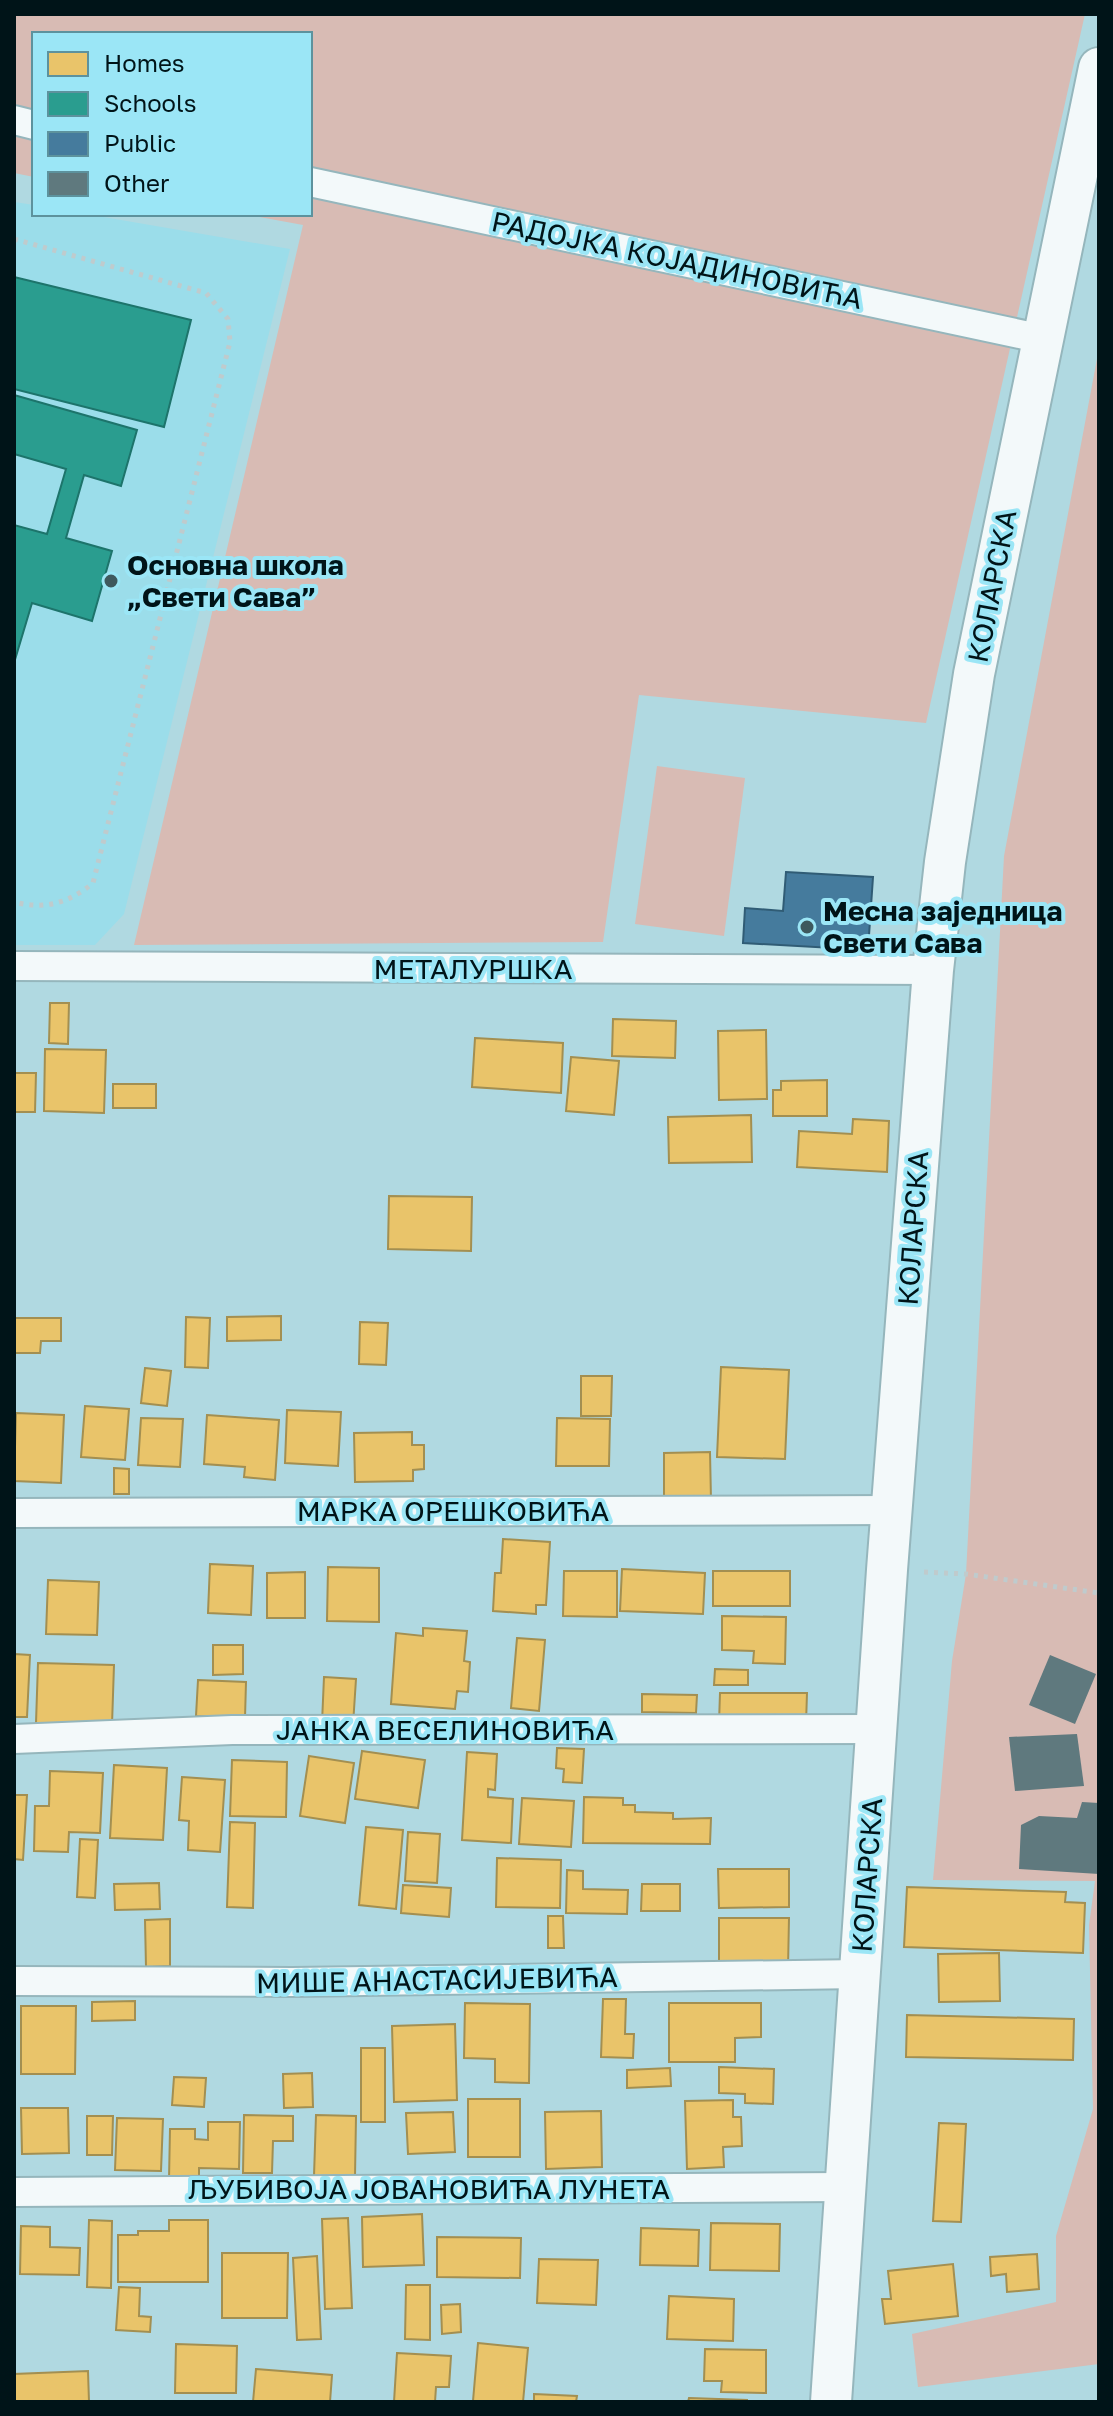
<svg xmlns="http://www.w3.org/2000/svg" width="1113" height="2416" viewBox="0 0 1113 2416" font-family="'Golos Text',sans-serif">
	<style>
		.built { fill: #9bddea }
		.green { fill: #d8bbb4 }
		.homes { fill: #e9c46a; stroke: #a38f51; stroke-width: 2 }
		.schools { fill: #2a9d8f; stroke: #1d746b; stroke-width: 2 }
		.public { fill: #457b9d; stroke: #305c75; stroke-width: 2 }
		.building { fill: #5f797e }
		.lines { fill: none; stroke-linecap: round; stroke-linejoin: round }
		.minor-casing { stroke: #95b6bc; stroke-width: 32 }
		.secondary-casing { stroke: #95b6bc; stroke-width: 44 }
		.path { stroke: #bfcbcd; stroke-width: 5; stroke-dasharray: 4 6; stroke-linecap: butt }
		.minor { stroke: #f3f9fa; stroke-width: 28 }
		.secondary { stroke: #f3f9fa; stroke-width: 40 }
		.poi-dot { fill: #3e595e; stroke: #9be6f6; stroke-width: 3 }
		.labels { text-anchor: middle; stroke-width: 8; stroke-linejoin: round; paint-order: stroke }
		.street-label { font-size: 28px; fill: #001418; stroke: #9be6f6 }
		.poi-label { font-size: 28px; font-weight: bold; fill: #001418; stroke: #9be6f6; text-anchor: start }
	</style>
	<rect width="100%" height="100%" fill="#b0d9e1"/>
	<polygon class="built" points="14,202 34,205 34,214 86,214 290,249 124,914 95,945 14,945"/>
	<g class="green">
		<polygon points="14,14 1085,14 926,723 639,695 603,942 134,945 303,225 243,214 310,214 310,34 34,34 34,177 14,173"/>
		<polygon points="1099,348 1099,2364 918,2387 912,2334 1056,2302 1056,2236 1093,2109 1089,1925 1095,1881 933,1880 952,1661 966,1574 1004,856"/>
		<polygon points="657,766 745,778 724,936 635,924"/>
	</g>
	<g class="homes">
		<polygon points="50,1003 69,1003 68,1044 49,1043"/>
		<polygon points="613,1019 676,1021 675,1058 612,1056"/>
		<polygon points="766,1030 767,1099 719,1100 718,1031"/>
		<polygon points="475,1038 563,1043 561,1093 472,1087"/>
		<polygon points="45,1049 106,1050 104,1113 44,1111"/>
		<polygon points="571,1057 619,1061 614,1115 566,1111"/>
		<polygon points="14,1073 36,1073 35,1112 14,1112"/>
		<polygon points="827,1080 827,1116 773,1116 773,1090 781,1090 781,1081"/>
		<rect x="113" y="1084" width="43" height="24"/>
		<polygon points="751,1115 752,1162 669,1163 668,1117"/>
		<polygon points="853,1119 889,1121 887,1172 797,1167 799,1131 852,1134"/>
		<polygon points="389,1196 472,1197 471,1251 388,1249"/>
		<polygon points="281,1316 281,1340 227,1341 227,1317"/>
		<polygon points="186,1317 210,1318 208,1368 185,1367"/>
		<polygon points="14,1318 61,1318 61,1341 41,1341 40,1353 14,1353"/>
		<polygon points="360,1322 388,1323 386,1365 359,1364"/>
		<polygon points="721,1367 789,1370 785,1459 717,1457"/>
		<polygon points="145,1368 171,1371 167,1406 141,1403"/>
		<polygon points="581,1376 612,1376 611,1416 581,1416"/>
		<polygon points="85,1406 129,1409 125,1460 81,1457"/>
		<polygon points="287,1410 341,1412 338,1466 285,1463"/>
		<polygon points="16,1413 64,1415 61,1483 14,1481"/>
		<polygon points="207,1415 279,1420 275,1480 244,1477 245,1467 204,1464"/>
		<polygon points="141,1418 183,1419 180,1467 138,1465"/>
		<polygon points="557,1418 610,1419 609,1466 556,1466"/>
		<polygon points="412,1432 412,1445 424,1445 424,1469 413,1470 413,1481 355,1482 354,1433"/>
		<polygon points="710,1452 711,1500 664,1500 664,1453"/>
		<polygon points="114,1468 129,1469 129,1494 114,1494"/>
		<polygon points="503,1539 550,1542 546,1605 536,1605 536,1614 493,1611 495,1573 501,1573"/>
		<polygon points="210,1564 253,1566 251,1615 208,1613"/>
		<polygon points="328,1567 379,1568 379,1622 327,1621"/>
		<polygon points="622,1569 705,1573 703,1614 620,1611"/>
		<polygon points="564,1571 617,1571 617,1617 563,1616"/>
		<rect x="713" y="1571" width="77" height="35"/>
		<polygon points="305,1572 305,1618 267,1618 267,1573"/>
		<polygon points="48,1580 99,1582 97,1635 46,1634"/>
		<polygon points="722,1616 786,1617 785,1664 753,1663 754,1651 722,1650"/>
		<polygon points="423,1628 467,1631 464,1661 470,1662 468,1692 457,1691 455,1709 391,1704 396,1633 423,1636"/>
		<polygon points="517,1638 545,1640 539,1711 511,1708"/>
		<polygon points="213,1645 243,1645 243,1674 213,1675"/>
		<polygon points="14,1654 30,1655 27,1717 14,1717"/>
		<polygon points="38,1663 114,1665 112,1725 36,1723"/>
		<polygon points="715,1669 748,1670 748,1685 714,1685"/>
		<polygon points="324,1677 356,1679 353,1725 322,1723"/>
		<polygon points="198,1680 246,1682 245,1718 196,1716"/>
		<polygon points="720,1693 807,1693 806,1724 719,1723"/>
		<polygon points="642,1694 697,1695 696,1713 642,1712"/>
		<polygon points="557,1748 584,1749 582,1783 563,1782 564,1769 556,1768"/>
		<polygon points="362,1751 425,1760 418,1808 355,1799"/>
		<polygon points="467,1752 497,1754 495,1790 488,1789 488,1797 513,1799 511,1843 462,1840"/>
		<polygon points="309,1756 354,1763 345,1823 300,1816"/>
		<polygon points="232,1760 287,1762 286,1817 230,1816"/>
		<polygon points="114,1765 167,1768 163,1840 110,1838"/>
		<polygon points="50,1771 103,1773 100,1833 69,1832 68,1852 34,1851 35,1806 49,1806"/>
		<polygon points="182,1777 225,1780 220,1852 188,1850 189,1821 179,1820"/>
		<polygon points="14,1795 27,1795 23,1860 14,1859"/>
		<polygon points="584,1797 623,1798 623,1805 635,1805 635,1812 673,1813 673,1819 711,1818 710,1844 583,1843"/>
		<polygon points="522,1798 574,1801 571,1847 519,1844"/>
		<polygon points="230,1822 255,1823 253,1908 227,1907"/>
		<polygon points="366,1827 403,1830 396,1909 359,1905"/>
		<polygon points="408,1832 440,1834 437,1883 405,1881"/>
		<polygon points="80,1839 98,1840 95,1898 77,1897"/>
		<polygon points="497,1858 561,1860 560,1908 496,1907"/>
		<polygon points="718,1869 789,1869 789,1907 719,1908"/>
		<polygon points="567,1870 583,1871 583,1889 628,1890 627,1914 566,1913"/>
		<polygon points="159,1883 160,1909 115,1910 114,1884"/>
		<polygon points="642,1884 680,1884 680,1911 641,1911"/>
		<polygon points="403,1885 451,1888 449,1917 401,1913"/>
		<polygon points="907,1887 1066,1892 1065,1902 1085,1903 1083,1953 904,1947"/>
		<polygon points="548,1916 563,1916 564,1948 548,1948"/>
		<polygon points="719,1918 789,1918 788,1969 719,1968"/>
		<polygon points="170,1919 170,1966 146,1967 145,1920"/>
		<polygon points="999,1953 1000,2001 939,2002 938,1954"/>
		<polygon points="603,1999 626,1999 625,2034 634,2034 633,2058 601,2057"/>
		<polygon points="135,2001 135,2020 92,2021 92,2002"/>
		<polygon points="465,2003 530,2004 529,2083 495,2082 495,2059 464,2058"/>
		<polygon points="669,2003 761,2003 761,2037 735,2038 735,2062 669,2062"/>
		<polygon points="21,2006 76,2006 75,2074 21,2074"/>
		<polygon points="907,2015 1074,2019 1073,2060 906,2057"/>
		<polygon points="455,2024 457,2100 394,2102 392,2026"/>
		<rect x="361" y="2048" width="24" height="74"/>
		<polygon points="719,2067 774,2069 773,2104 745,2103 745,2094 719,2093"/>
		<polygon points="670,2068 671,2086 627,2088 627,2070"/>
		<polygon points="312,2073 313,2107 284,2108 283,2074"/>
		<polygon points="174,2077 206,2078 204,2107 172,2105"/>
		<rect x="468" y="2099" width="52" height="58"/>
		<polygon points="733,2100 733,2117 741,2117 742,2146 723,2147 724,2167 687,2169 685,2101"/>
		<polygon points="21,2108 68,2108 69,2153 22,2154"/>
		<polygon points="601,2111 602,2167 546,2169 545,2112"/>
		<polygon points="453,2112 455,2152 408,2154 406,2113"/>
		<polygon points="244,2115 293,2116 293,2141 273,2141 272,2173 243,2173"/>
		<polygon points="316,2115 356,2116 355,2177 314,2176"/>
		<polygon points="87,2116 113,2116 112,2155 87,2155"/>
		<polygon points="117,2118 163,2119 161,2171 115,2170"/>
		<polygon points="208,2122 240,2122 239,2169 199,2168 199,2181 169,2180 170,2129 195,2129 195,2139 208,2140"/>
		<polygon points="939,2123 966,2124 961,2222 933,2221"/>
		<polygon points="422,2214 424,2265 363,2267 362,2217"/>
		<polygon points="348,2218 352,2308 325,2309 322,2219"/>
		<polygon points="89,2220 112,2221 111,2288 87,2287"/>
		<polygon points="169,2220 208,2220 208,2282 118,2282 118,2235 138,2235 138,2231 169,2231"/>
		<polygon points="711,2223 780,2224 779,2271 710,2270"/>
		<polygon points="21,2226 50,2227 50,2247 80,2248 79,2275 20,2274"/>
		<polygon points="641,2228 699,2230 698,2266 640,2265"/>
		<polygon points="437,2237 521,2238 520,2278 437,2277"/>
		<polygon points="222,2253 288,2253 287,2318 222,2318"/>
		<polygon points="1037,2254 1039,2289 1007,2292 1006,2274 991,2276 990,2257"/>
		<polygon points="317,2256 321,2339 297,2340 293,2258"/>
		<polygon points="539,2259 598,2260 596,2305 537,2303"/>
		<polygon points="953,2264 958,2316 885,2324 882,2299 891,2299 888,2271"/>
		<polygon points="406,2285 430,2285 430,2340 405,2339"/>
		<polygon points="119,2287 140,2288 139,2316 151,2317 150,2332 116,2330"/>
		<polygon points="669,2296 734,2299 733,2341 667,2339"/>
		<polygon points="460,2304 461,2332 442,2334 441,2305"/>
		<polygon points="478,2343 528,2348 523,2402 473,2401"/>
		<polygon points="176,2344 237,2346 236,2393 175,2393"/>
		<polygon points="705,2349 766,2350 766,2393 721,2392 722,2381 704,2381"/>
		<polygon points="397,2353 451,2356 449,2387 436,2387 435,2402 394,2402"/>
		<polygon points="256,2369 332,2375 330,2402 253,2402"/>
		<polygon points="88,2371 89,2402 14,2402 14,2374"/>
		<polygon points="534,2394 577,2396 576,2402 534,2402"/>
		<polygon points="689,2398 747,2400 747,2402 688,2402"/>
	</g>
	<g class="schools">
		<polygon points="14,277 191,320 164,427 14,389"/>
		<polygon points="14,395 137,430 121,486 84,475 66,538 112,551 92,621 32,603 14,663 14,525 47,534 66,469 14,454"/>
	</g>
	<polygon class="public" points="786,872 873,877 868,950 743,943 745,908 783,911"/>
	<g class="building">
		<polygon points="1050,1655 1096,1674 1075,1724 1029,1705"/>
		<polygon points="1077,1734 1084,1786 1015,1791 1009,1737"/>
		<polygon points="1082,1802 1099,1803 1099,1874 1019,1869 1021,1825 1039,1816 1077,1818"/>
	</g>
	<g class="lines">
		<defs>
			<g id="minor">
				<polyline points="14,120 34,125"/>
				<polyline points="310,182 1043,339"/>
				<polyline points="14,966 933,970"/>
				<polyline points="14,1513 892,1510"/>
				<polyline points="14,1739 232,1730 877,1729"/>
				<polyline points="14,1981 292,1982 860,1974"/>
				<polyline points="14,2192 844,2187"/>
			</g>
			<polyline id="secondary" points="831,2402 887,1570 933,970 945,862 974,674 1099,68"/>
		</defs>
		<use href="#minor" class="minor-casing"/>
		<use href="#secondary" class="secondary-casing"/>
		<g class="path">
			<path d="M 14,239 L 206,293 L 228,319 L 230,342 L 93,883 C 69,903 45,910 14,902"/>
			<polyline points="924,1572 966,1574 1099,1593"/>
		</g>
		<use href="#minor" class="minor"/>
		<use href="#secondary" class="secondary"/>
	</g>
	<g class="poi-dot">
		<circle cx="111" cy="581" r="8"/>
		<circle cx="807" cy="927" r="8"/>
	</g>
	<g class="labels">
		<g class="street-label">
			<text transform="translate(677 260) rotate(12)" y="10">РАДОЈКА КОЈАДИНОВИЋА</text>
			<text transform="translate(992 586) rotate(-79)" y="10">КОЛАРСКА</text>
			<text x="473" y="979">МЕТАЛУРШКА</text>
			<text transform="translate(913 1228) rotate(-86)" y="10">КОЛАРСКА</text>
			<text x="453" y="1521">МАРКА ОРЕШКОВИЋА</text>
			<text x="445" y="1740">ЈАНКА ВЕСЕЛИНОВИЋА</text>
			<text transform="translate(867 1875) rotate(-86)" y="10">КОЛАРСКА</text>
			<text transform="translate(437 1980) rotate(-1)" y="10">МИШЕ АНАСТАСИЈЕВИЋА</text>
			<text x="429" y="2199">ЉУБИВОЈА ЈОВАНОВИЋА ЛУНЕТА</text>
		</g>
		<g class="poi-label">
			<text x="127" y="575">Основна школа<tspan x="127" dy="32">„Свети Сава”</tspan></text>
			<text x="823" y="921">Месна заједница<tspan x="823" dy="32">Свети Сава</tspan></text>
		</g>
	</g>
	<rect width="1113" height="2416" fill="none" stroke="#001418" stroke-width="32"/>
	<rect x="32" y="32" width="280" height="184" fill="#9be6f6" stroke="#5d929d" stroke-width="2"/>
	<rect x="48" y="52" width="40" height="24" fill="#e9c46a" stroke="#5d929d" stroke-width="2"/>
	<text x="104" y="72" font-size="24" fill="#001418">Homes</text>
	<rect x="48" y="92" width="40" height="24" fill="#2a9d8f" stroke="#5d929d" stroke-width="2"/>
	<text x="104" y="112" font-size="24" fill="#001418">Schools</text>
	<rect x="48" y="132" width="40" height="24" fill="#457b9d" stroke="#5d929d" stroke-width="2"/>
	<text x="104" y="152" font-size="24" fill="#001418">Public</text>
	<rect x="48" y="172" width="40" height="24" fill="#5f797e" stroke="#5d929d" stroke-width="2"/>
	<text x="104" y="192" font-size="24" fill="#001418">Other</text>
</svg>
